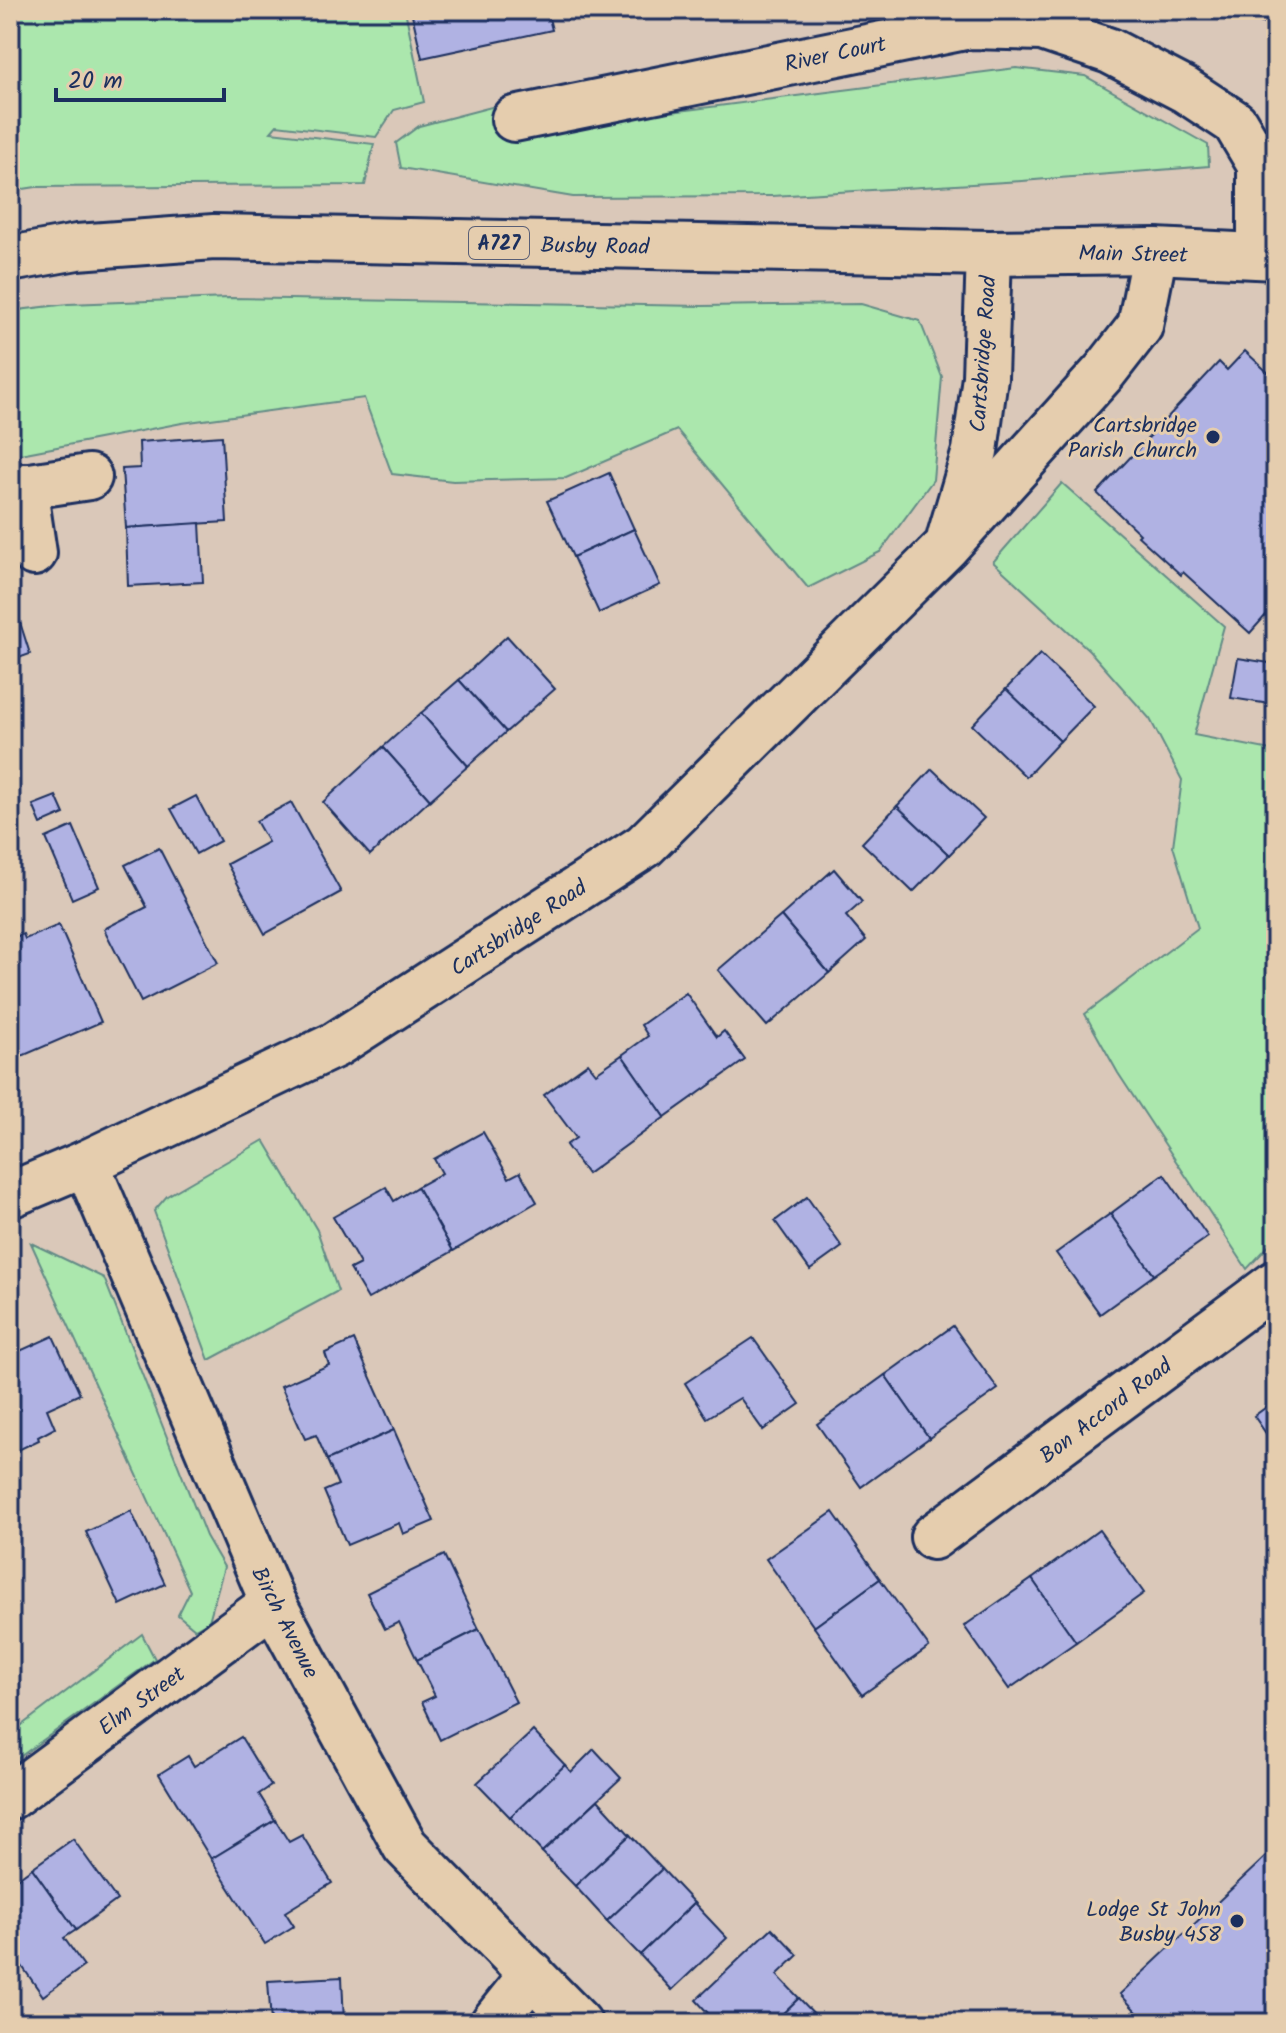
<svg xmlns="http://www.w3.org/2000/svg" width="1286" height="2033" viewBox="0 0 1286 2033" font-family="Kalam,sans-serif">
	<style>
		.green { fill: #abe7ad; stroke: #638b86; stroke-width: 2 }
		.building { fill: #b0b2e3; stroke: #1b2f5e; stroke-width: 2 }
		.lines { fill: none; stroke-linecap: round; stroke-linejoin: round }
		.minor-casing { stroke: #1b2f5e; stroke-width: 50 }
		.tertiary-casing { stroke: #1b2f5e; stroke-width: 50 }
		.primary-casing { stroke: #1b2f5e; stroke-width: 50 }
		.minor { stroke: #e5cdae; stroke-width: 44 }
		.tertiary { stroke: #e5cdae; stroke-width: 44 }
		.primary { stroke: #e5cdae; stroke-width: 44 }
		.poi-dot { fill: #1b2f5e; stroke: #e5cdae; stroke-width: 3 }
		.labels { text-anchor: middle; stroke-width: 6; stroke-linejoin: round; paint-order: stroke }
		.shield { fill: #e5cdae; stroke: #585e76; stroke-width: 2 }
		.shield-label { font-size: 20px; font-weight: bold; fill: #1b2f5e }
		.street-label { font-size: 22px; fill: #1b2f5e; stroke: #e5cdae }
		.poi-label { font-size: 22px; fill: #1b2f5e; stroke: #e5cdae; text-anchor: end }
	</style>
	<rect width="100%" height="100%" fill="#dac8b9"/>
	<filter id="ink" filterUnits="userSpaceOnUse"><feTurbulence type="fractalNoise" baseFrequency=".0125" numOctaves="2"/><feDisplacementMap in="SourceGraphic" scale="16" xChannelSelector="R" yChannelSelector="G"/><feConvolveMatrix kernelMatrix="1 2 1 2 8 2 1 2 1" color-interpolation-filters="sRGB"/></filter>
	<g filter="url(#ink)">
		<g class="green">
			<polygon points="10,10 405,10 424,102 394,110 376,137 277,125 271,132 374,144 365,185 36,187 10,191"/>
			<polygon points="1016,68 1085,76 1208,145 1209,166 1022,181 772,196 573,197 401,168 396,143 419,126 499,105 569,125"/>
			<polygon points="229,298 702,306 861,304 920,321 942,377 933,480 880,552 808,588 677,430 566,478 453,481 392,474 364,398 182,423 10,456 10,311 68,304"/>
			<polygon points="1062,483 1224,626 1194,735 1276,751 1276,963 1273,1001 1276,1033 1276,1238 1247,1269 1118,1073 1085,1014 1198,928 1173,846 1182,780 1150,719 1089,650 993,562"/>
			<polygon points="264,1140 317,1230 338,1291 209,1360 154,1211 167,1196"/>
			<polygon points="31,1243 104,1278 206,1536 224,1567 209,1621 195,1629 178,1615 190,1591"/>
			<polygon points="142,1634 155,1659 10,1764 10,1734"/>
		</g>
		<g class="building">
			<polygon points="411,10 547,10 552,30 422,58"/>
			<polygon points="1232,10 1276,10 1276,29"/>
			<polygon points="1245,351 1276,380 1276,624 1266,615 1250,633 1183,572 1181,575 1138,536 1140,534 1097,493 1219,362 1227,370"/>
			<polygon points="222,436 227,522 126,528 122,469 140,468 139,442"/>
			<polygon points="609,473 634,529 573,557 547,501"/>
			<polygon points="200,523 203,582 128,586 126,528"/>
			<polygon points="634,529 660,585 599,613 573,557"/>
			<polygon points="10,591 30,654 10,661"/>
			<polygon points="507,636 555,689 506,732 459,680"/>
			<polygon points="1040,654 1094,706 1060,741 1006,689"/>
			<polygon points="1238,658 1276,664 1276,705 1231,698"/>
			<polygon points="459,680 506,732 468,766 421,713"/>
			<polygon points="1006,689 1060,741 1026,777 972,725"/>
			<polygon points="421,713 468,766 430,800 383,747"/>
			<polygon points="383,747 430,800 370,855 323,802"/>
			<polygon points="932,769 984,818 949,855 897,806"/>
			<polygon points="56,796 64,814 41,824 33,805"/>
			<polygon points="196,796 220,841 196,854 171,809"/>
			<polygon points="291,802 341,892 265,934 227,864 268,842 256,821"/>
			<polygon points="897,806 949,855 913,892 862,843"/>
			<polygon points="73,826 99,887 72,899 46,838"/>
			<polygon points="159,848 218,963 141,1002 104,929 147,907 125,865"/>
			<polygon points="834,869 862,902 846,916 866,940 829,973 781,916"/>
			<polygon points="781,916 829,973 767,1026 718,970"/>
			<polygon points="59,925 101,1022 22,1056 14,1038 10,1040 10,939 23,934 25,939"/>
			<polygon points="686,993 717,1037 724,1031 745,1060 665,1117 622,1055 648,1036 641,1025"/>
			<polygon points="622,1055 665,1117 587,1174 566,1145 576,1138 544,1095 588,1063 596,1073"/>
			<polygon points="483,1132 509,1178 520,1172 537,1202 453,1251 417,1187 442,1173 434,1159"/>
			<polygon points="1164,1174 1208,1237 1154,1275 1110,1214"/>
			<polygon points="386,1187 394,1201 417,1187 453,1251 368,1299 350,1269 360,1264 333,1217"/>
			<polygon points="807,1197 842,1247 810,1270 775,1221"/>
			<polygon points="1110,1214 1154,1275 1100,1314 1056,1253"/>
			<polygon points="953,1326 998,1389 929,1438 885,1375"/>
			<polygon points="10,1332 20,1351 53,1336 80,1394 47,1409 55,1428 38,1437 39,1440 10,1454"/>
			<polygon points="753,1338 800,1404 763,1430 740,1398 707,1418 685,1383"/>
			<polygon points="354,1340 394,1430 327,1460 316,1435 305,1439 281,1386 329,1365 325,1353"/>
			<polygon points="885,1375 929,1438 861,1487 817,1424"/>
			<polygon points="1276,1400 1276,1448 1254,1416"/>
			<polygon points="394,1430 434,1521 403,1534 399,1523 347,1545 324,1491 338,1485 327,1460"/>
			<polygon points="131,1511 165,1584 120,1605 86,1532"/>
			<polygon points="833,1512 880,1579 814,1627 766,1559"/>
			<polygon points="1099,1530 1144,1593 1076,1642 1032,1579"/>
			<polygon points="444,1555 479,1629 417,1660 399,1622 385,1629 367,1593"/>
			<polygon points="880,1579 929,1647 862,1695 814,1627"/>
			<polygon points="1032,1579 1076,1642 1009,1689 964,1626"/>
			<polygon points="479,1629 516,1702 440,1740 422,1702 435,1696 417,1660"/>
			<polygon points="533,1731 565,1765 510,1817 477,1783"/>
			<polygon points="241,1737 271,1786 259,1794 275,1820 211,1859 159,1774 188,1756 194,1766"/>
			<polygon points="594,1749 621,1778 542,1852 510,1817 565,1765 571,1772"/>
			<polygon points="598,1800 630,1835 575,1886 542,1852"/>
			<polygon points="275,1820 289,1842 302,1835 332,1883 285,1912 294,1926 265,1944 211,1859"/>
			<polygon points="630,1835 662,1869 607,1921 575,1886"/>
			<polygon points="73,1839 117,1900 76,1930 32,1868"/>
			<polygon points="1276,1847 1276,2022 1147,2023 1120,1994"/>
			<polygon points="32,1868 76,1930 64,1938 84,1966 43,1996 10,1949 10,1934 15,1931 10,1923 10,1884"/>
			<polygon points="662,1869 694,1903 640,1955 607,1921"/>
			<polygon points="694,1903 727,1938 672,1990 640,1955"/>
			<polygon points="772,1928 798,1955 777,1975 799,1998 773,2023 717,2023 696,2000"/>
			<polygon points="342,1977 344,2023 271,2023 268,1981"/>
			<polygon points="799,1998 823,2023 773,2023"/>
		</g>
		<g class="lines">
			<defs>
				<g id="minor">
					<polyline points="514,119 970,26 1042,28 1110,51 1185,90 1235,123 1260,165 1260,256"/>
					<polyline points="24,486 34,553"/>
					<polyline points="10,489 89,477"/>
					<polyline points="86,1163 273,1603 405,1846 579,2023"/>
					<polyline points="933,1537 1276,1283"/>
					<polyline points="10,1797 273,1603"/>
					<polyline points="493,2023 532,1974"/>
				</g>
				<g id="tertiary">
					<polyline points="950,536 975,451 985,377 989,253"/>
					<polyline points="10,1195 86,1163 335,1045 644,846 947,546 1105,371 1140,326 1155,251"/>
				</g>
				<polyline id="primary" points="10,259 77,247 214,237 989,253 1155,251 1276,257"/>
			</defs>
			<use href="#minor" class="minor-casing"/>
			<use href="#tertiary" class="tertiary-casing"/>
			<use href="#primary" class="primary-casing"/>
			<use href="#minor" class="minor"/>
			<use href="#tertiary" class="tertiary"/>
			<use href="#primary" class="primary"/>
		</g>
	</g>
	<g class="poi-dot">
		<circle cx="1213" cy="437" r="8"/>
		<circle cx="1237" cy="1921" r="8"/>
	</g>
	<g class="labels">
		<rect class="shield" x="469" y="227" width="60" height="32" rx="6"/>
		<g class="shield-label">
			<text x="499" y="250">A727</text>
		</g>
		<g class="street-label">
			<text transform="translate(835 53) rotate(-12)" y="8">River Court</text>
			<text transform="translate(595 245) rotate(1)" y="8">Busby Road</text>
			<text transform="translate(1133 253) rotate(1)" y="8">Main Street</text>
			<text transform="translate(982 354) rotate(-86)" y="8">Cartsbridge Road</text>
			<text transform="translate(518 927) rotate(-33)" y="8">Cartsbridge Road</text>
			<text transform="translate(1105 1410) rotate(-37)" y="8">Bon Accord Road</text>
			<text transform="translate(286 1622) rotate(63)" y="8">Birch Avenue</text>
			<text transform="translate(141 1700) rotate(-36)" y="8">Elm Street</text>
		</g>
		<g class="poi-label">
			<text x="1197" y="432">Cartsbridge<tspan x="1197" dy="25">Parish Church</tspan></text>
			<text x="1221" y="1916">Lodge St John<tspan x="1221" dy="25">Busby 458</tspan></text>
		</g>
	</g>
	<rect width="1286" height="2033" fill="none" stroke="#e5cdae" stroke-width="40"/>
	<rect x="20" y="20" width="1246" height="1993" fill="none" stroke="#1b2f5e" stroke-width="3" filter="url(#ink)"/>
	<path d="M56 88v12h168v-12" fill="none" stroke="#1b2f5e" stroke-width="4"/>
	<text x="68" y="88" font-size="24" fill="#1b2f5e" stroke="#e5cdae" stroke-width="6" paint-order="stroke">20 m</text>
</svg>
